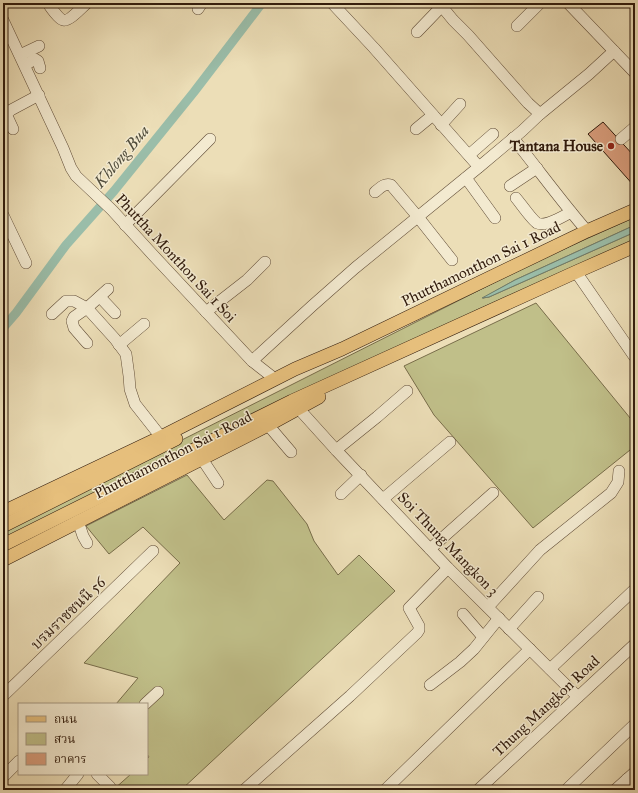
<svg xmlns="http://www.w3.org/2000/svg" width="638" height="793" viewBox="0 0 638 793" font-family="'IM FELL Great Primer','Noto Serif Thai',serif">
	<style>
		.green { fill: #c0bf89; stroke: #786d4a }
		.water { fill: #9abda9; stroke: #707c6a }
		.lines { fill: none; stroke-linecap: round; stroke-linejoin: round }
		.canal { stroke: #9abda9; stroke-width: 9 }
		.building { fill: #d99d7c; stroke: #311b0c }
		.minor-casing { stroke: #604c37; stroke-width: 12 }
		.major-casing { stroke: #311b0c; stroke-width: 14 }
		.minor { stroke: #f3ead0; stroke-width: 11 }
		.major { stroke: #e6bf7c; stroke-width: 13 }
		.poi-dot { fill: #8f2418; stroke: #f3ead0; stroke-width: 1.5 }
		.labels { text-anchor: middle; stroke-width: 3; stroke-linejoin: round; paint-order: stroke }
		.poi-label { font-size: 15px; font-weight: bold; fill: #311b0c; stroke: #f3ead0; text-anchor: end }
		.street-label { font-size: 15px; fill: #311b0c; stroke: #f3ead0 }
		.water-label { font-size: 16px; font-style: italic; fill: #504c3b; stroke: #f3ead0 }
	</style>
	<rect width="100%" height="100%" fill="#ecdeb7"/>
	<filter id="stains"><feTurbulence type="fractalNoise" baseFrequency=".005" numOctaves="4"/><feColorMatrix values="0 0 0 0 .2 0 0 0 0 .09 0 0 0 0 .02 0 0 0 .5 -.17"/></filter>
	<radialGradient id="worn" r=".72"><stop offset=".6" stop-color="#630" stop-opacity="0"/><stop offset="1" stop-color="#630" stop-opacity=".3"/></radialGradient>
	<g class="green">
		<polygon points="635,217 635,225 515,280 483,298 489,297 635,232 635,240 477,310 3,550 3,520 168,447 428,316 535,262"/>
		<polygon points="536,303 635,424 635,446 533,528 434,415 404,366"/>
		<polygon points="187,475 224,520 267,480 273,481 307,524 314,541 338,575 359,555 395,591 181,790 113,790 131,774 147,774 147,759 149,757 147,754 147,704 116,704 138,678 84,663 180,563 143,527 109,554 86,526"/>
	</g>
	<polygon class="water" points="635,225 635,232 489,297 482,298 515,280"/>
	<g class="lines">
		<polyline class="canal" points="3,328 16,313 66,245 114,191 194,92 262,3"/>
	</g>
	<polygon class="building" points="603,122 635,157 635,187 588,134"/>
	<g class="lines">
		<defs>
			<g id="minor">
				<path d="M 48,3 C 50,7 59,19 63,20 C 69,22 82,7 87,3"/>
				<polyline points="332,3 374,48 479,167"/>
				<polyline points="439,3 453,20 468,35 528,103 540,114"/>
				<polyline points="568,3 635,73"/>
				<polyline points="198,9 200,6 201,3"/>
				<polyline points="3,20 63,148 71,168 76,176 112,210 153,255 252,361 275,379"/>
				<polyline points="517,26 540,3"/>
				<polyline points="417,32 442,6"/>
				<polyline points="20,55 39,46"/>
				<polyline points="25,65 35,59 38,61 40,68"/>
				<polyline points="441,125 460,104"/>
				<polyline points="13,129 7,116 7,113 11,110 39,95"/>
				<polyline points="416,129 433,115"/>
				<path d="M 513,138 C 538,169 561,201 587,231"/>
				<polyline points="621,139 635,127"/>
				<polyline points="469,155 493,134"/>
				<polyline points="466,178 495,218"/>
				<polyline points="510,186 537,168"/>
				<path d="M 375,192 C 380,188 384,183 391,185 L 418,217 L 452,260"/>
				<path d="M 516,198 C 521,204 532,220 537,223 C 545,227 564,216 571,212"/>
				<polyline points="3,215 26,263"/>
				<polyline points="125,225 210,139"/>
				<polyline points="576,272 634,356"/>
				<polyline points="100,297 115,313"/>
				<polyline points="206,312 247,280 265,262"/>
				<polyline points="52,314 66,301 74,301 87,308 115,339 126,354 129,376 130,389 135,404 161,437"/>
				<polyline points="87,343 74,328 72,321 74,317 87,308 108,289"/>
				<polyline points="119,345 144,324"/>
				<polyline points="252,361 312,306 355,268 479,167 522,131 540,114 589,74 614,51"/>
				<polyline points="299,409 336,450 448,568 578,697"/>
				<polyline points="268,425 291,452"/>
				<polyline points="336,450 377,417 407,391"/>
				<polyline points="202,459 218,483"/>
				<polyline points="341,494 361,475"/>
				<polyline points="383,499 450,442"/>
				<polyline points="78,521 83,536 87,543"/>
				<polyline points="430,549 493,493"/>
				<polyline points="488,607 540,550 611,493 618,482 619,471"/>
				<polyline points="463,614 483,637"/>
				<polyline points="509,629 538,597"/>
				<polyline points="550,669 635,589"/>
				<polyline points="430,685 460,662 474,649 499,618"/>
				<polyline points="3,696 153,551"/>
				<polyline points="145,704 158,692"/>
				<polyline points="97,774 110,787"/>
				<polyline points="3,777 19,761"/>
				<polyline points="627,779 635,787"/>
				<polyline points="65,790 78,774"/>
				<polyline points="244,790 350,696 417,633 419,630 419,626 409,608 448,568"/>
				<polyline points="385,790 530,649"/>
				<polyline points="478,790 635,644"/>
				<polyline points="566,790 635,724"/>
				<polyline points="615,790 635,772"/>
			</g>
			<g id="major">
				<polyline points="3,512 161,437 295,369 342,349 587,231 635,210"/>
				<polyline points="3,526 176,439"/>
				<polyline points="3,545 292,401 576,272 635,246"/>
				<polyline points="3,560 268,425 319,397"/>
			</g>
		</defs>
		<use href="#minor" class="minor-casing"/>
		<use href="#major" class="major-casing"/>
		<use href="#minor" class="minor"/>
		<use href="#major" class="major"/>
	</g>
	<circle class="poi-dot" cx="611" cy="146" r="4"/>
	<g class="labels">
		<g class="poi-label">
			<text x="603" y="151">Tantana House</text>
		</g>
		<g class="street-label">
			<text transform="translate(176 258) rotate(47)" y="5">Phuttha Monthon Sai 1 Soi</text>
			<text transform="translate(481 264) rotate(-26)" y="5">Phutthamonthon Sai 1 Road</text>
			<text transform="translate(173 455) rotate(-27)" y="5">Phutthamonthon Sai 1 Road</text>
			<text transform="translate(448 544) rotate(46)" y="5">Soi Thung Mangkon 3</text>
			<text transform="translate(68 613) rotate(-44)" y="5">บรมราชชนนี 56</text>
			<text transform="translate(546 706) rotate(-43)" y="5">Thung Mangkon Road</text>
		</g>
		<g class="water-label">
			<text transform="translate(121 156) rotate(-50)" y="6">Khlong Bua</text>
		</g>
	</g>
	<rect width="638" height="793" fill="none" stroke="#ecdeb7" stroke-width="16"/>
	<rect x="4" y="4" width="630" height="785" fill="none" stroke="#311b0c" stroke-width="2"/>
	<rect x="8" y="8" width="622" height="777" fill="none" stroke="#311b0c"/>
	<rect x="18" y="703" width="130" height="72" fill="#f3ead0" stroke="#a59782"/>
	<rect x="26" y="716" width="20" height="6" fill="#e6bf7c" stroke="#a59782"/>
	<text x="54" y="723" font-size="12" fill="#311b0c">ถนน</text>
	<rect x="26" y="733" width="20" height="12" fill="#c0bf89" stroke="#a59782"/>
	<text x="54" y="743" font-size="12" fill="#311b0c">สวน</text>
	<rect x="26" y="753" width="20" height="12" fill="#d99d7c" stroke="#a59782"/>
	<text x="54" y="763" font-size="12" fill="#311b0c">อาคาร</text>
	<rect width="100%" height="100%" filter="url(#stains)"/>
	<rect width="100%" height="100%" fill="url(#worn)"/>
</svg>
